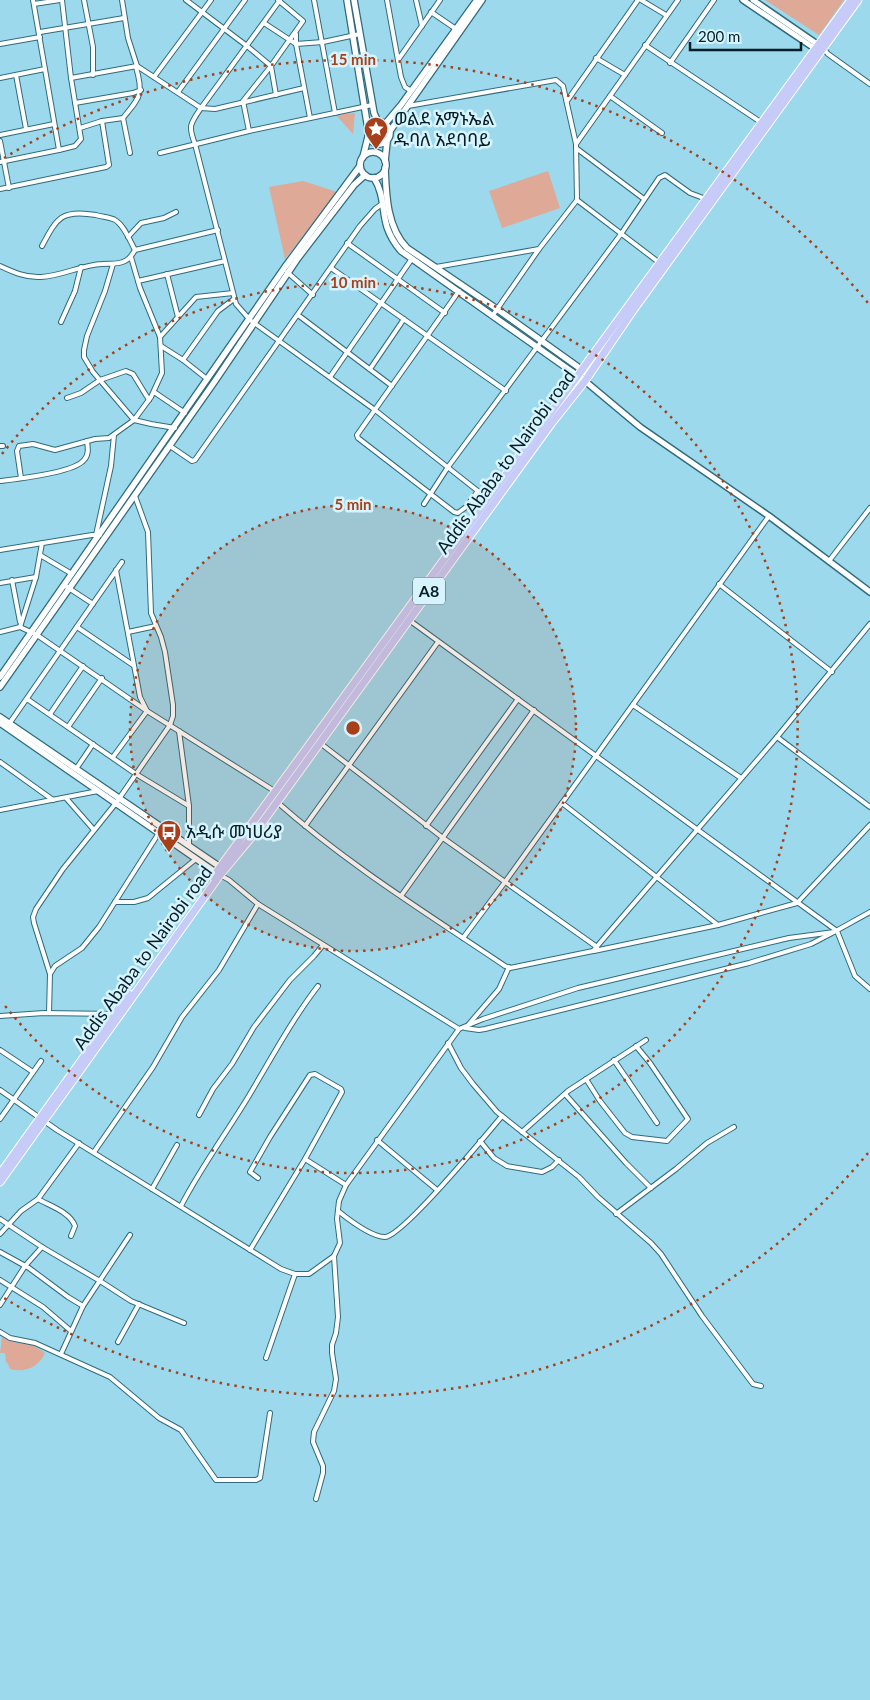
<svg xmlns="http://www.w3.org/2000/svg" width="870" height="1700" viewBox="0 0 870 1700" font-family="Lato,'Noto Sans Ethiopic',sans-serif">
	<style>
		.green { fill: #dea997 }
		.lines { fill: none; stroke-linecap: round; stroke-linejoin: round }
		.minor-casing { stroke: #2f6b7c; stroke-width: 6 }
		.tertiary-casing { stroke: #2f6b7c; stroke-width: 8 }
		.secondary-casing { stroke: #2f6b7c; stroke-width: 8 }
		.trunk-casing { stroke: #fff; stroke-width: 9 }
		.minor { stroke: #fff; stroke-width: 4 }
		.tertiary { stroke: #fff; stroke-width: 5 }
		.secondary { stroke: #fff; stroke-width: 5.5 }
		.trunk { stroke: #c6cbf8; stroke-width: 7 }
		.ring { fill: none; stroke: #a7401a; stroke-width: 2.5; stroke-dasharray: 2.5 5 }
		.labels { text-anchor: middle; stroke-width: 5; stroke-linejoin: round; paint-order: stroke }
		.shield { fill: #d7f4fe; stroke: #455f67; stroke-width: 1 }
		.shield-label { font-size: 16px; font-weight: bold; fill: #061f26 }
		.poi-label { font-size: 18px; fill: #061f26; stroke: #d7f4fe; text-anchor: start }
		.street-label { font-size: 18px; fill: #061f26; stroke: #d7f4fe }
		.centre { fill: #a7401a; stroke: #d7f4fe; stroke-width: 2.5 }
		.ring-label { font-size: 15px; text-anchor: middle; font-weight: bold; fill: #a7401a; stroke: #d7f4fe; stroke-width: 5; stroke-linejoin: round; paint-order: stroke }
	</style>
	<rect width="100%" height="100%" fill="#9cd9ec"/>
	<g class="green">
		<polygon points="765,0 844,0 819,35"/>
		<polygon points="355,113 353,134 336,115"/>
		<polygon points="548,171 560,208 502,228 489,191"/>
		<polygon points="303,181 337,192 285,259 269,187"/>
		<path d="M 2,1337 L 12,1342 L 31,1344 L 45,1353 C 39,1367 25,1373 10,1369 L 8,1364 L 6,1362 L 5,1353 L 0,1353 Z"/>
	</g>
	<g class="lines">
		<defs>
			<g id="minor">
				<polyline points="62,0 71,78"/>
				<polyline points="84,0 93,47 93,75"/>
				<polyline points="122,0 128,38 137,66 201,108 215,109 304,88"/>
				<polyline points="186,0 247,46 271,66 276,95"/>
				<path d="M 280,0 L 201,108 C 190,124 188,126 195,144 L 236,304 L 250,320 L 375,410 L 488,499"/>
				<polyline points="314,0 335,113"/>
				<polyline points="387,0 401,77 405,87 411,91"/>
				<polyline points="416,0 422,26"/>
				<polyline points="641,0 666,15"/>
				<polyline points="34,4 60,0"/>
				<polyline points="431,12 456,29"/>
				<polyline points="264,23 296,44 323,42 360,34"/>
				<polyline points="40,32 124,18"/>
				<polyline points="296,34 296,44 310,118"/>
				<polyline points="0,44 40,37"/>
				<polyline points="645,45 762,123"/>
				<polyline points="823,48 828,54 870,84"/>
				<polyline points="596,58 625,75"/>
				<polyline points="398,60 440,0"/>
				<polyline points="670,63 714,0"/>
				<polyline points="16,75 26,129"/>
				<polyline points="154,77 211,0"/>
				<polyline points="0,78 45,69"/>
				<polyline points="178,92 245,0"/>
				<polyline points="610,96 662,133"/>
				<polyline points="567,101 638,0"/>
				<polyline points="75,103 133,93 141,90"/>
				<polyline points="408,106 556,80 563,86 576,144"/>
				<polyline points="123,118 130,153"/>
				<path d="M 102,121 L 123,118 C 140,97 144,95 136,67"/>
				<polyline points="249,131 243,101 271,66 303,21 278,0"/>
				<polyline points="0,135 54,124"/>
				<polyline points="0,141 9,188"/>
				<polyline points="576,148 644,199"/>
				<polyline points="59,150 75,146 81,139 71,78 137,66"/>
				<polyline points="160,153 249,131 372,105"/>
				<polyline points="0,162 59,150 33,0"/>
				<polyline points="0,189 106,167 109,165 102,121 80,128"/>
				<polyline points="577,200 661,264"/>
				<polyline points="128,237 141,223 164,218 176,212"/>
				<polyline points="347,243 445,313"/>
				<path d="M 42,246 C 57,218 61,209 96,215 C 102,217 110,217 115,220 C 124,225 130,241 135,250"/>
				<polyline points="113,264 105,291 87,336 84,350 84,357 93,372 134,420 151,424 175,428"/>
				<path d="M 0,266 C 13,272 26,278 41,277 C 62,276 81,265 102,264 C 110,263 118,265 125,261 C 130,259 132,255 135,250 L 218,230"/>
				<polyline points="436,267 539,249"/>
				<polyline points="331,268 506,391"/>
				<polyline points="287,272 313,295"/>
				<polyline points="167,274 178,317"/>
				<polyline points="138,281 225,261"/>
				<polyline points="459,291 357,435 358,438 454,512 458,513 466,507 478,491"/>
				<polyline points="298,315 392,386"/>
				<polyline points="493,315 539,249 577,200 576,144 678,0"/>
				<polyline points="61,322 75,291 81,267"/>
				<polyline points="160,337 196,297 233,293"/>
				<polyline points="161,346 183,360 207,379"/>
				<polyline points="183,360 218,311 234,299"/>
				<polyline points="370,369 404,319"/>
				<polyline points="330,377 411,260"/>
				<polyline points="154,392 185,413"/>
				<polyline points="67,398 81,393 100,380 126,371 133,374 149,400"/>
				<polyline points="0,446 3,446"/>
				<polyline points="170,446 192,461 195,460 360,226 375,209 382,204"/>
				<polyline points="21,478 17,451 19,446 33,444 55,450 95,439 109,438 134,420 151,397 162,373 160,337 140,288 131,257"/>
				<path d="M 0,481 C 17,479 74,473 84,460 C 89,455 88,448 87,441"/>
				<polyline points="424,504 448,467 621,234 659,178 665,175 690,193 706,199"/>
				<polyline points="96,535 111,466 114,435"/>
				<polyline points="0,550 92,535 100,535"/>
				<polyline points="40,555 72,574"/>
				<polyline points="829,561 870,508"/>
				<polyline points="12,580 20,622"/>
				<polyline points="0,583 36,577"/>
				<polyline points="719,584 832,672"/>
				<polyline points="64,585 93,604"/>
				<polyline points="409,620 837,931 855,976 870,989"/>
				<polyline points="20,627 36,577 42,543"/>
				<polyline points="77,627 133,665"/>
				<path d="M 0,632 L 20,627 L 37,635 L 147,711 L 276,792 L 277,802 C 347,864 428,914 505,966 L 510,968 L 593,951 L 777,737 L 870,624"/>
				<polyline points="128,632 156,626"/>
				<polyline points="27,699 136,774 189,806"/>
				<polyline points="633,705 741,778"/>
				<polyline points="50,714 83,666"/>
				<polyline points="9,724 122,562"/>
				<polyline points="68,727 102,678"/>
				<polyline points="179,731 189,806 189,846"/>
				<polyline points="777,737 870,807"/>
				<polyline points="320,743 443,838 597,947"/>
				<polyline points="113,757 147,711 140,697 116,570"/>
				<polyline points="0,762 53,800"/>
				<polyline points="76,769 93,744"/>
				<polyline points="66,798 94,830"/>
				<polyline points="562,803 718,925"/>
				<polyline points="0,810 98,791"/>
				<polyline points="305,826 438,642"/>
				<polyline points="426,826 518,699"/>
				<polyline points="401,896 534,710"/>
				<polyline points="115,902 134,902 148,898 196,859"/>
				<polyline points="463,938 505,882 769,516"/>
				<polyline points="594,951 718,925 797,903 870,825"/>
				<polyline points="50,974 34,923 33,917 36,909 63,869 116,803 170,725 173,716 173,705 165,652 161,637 151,613 148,532 135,496"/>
				<polyline points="49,1013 50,974 55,966 82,948 99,927 162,828"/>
				<polyline points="0,1016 44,1013 115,1014"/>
				<polyline points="469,1024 499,989 509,967"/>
				<polyline points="465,1028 479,1030 485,1029 749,963 811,944 832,933"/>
				<polyline points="459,1029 483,1019 578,988 789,938 834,932 870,912"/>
				<polyline points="448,1043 461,1068 473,1084 497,1112 579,1177 598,1197 651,1243 661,1254 702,1316 753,1384 761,1386"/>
				<polyline points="0,1050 33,1072"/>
				<polyline points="614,1060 657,1123"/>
				<polyline points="586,1079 600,1101 625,1133 632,1137 667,1141 688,1119 650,1063 636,1046"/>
				<polyline points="0,1090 57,1130 281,1269 295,1274 309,1274 334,1256 340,1243 337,1219 339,1201 346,1185 459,1029 258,904 229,880 220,875"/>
				<polyline points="565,1094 626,1163 651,1188"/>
				<polyline points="199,1115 213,1089 232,1064 254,1027 290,980 314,956 323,945"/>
				<polyline points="0,1119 41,1061"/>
				<polyline points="522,1132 568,1091 646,1040"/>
				<polyline points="377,1140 437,1190"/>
				<polyline points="480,1141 494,1158 507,1166 542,1172 552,1167 559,1160"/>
				<polyline points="94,1152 153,1067 182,1017 219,970 258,904"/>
				<polyline points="305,1159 346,1185"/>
				<polyline points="152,1189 177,1145"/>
				<path d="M 38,1199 C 50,1206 70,1212 75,1226 L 71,1236"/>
				<path d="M 181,1206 C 200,1169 225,1135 247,1099 C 270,1061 291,1021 318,986"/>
				<path d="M 338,1211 C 348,1219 371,1237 385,1237 C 403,1236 486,1135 502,1116"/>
				<polyline points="616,1214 676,1169 707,1143 734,1127"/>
				<polyline points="0,1219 42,1247 100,1281 131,1301 184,1323"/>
				<polyline points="0,1234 21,1211 38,1199 79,1143"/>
				<polyline points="250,1250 305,1159 342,1092 341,1089 315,1074 310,1075 270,1137 250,1172 258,1178"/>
				<polyline points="0,1252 29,1268 68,1297 83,1306"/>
				<polyline points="0,1280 43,1307 71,1331"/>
				<polyline points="0,1305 25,1266 42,1247"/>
				<polyline points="0,1332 10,1338 35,1343 110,1377 159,1418 181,1430 216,1480 256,1480 260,1478 270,1413"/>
				<polyline points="118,1342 139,1304"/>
				<polyline points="61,1354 83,1306 130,1235"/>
				<polyline points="266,1358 295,1274"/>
				<polyline points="316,1499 323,1473 323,1466 313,1442 314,1432 334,1391 336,1379 332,1353 332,1345 336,1333 338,1317 334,1256"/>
			</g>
			<g id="tertiary">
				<polyline points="743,0 817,50"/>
				<polyline points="753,0 820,46"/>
				<polyline points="585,381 640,427 769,516 870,592"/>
			</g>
			<g id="secondary">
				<polyline points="347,0 368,129"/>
				<polyline points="354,0 374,113 378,122"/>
				<circle cx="379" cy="133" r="11"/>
				<polyline points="385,124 401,105 477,0"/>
				<polyline points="390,131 482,0"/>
				<circle cx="373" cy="165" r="13"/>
				<polyline points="363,157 368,137"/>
				<polyline points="385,161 387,142"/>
				<path d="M 385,168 C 386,195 387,228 407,248 L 497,309 L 585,372"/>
				<path d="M 374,178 C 384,193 382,211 387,227 C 390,236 395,244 401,251 L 585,381"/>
				<polyline points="0,677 285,267 360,166"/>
				<polyline points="0,687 215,381 298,258 354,185 365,175"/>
				<polyline points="0,717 223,869"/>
				<polyline points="0,723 218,874"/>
			</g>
			<g id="trunk">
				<polyline points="213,877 851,0"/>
				<polyline points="0,1174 129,994"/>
				<polyline points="0,1182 220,875 254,834 551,424 585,381 634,309 858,0"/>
			</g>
		</defs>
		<use href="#minor" class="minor-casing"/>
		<use href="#tertiary" class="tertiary-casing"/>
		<use href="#secondary" class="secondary-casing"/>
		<use href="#trunk" class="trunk-casing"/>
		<use href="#minor" class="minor"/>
		<use href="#tertiary" class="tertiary"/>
		<use href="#secondary" class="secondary"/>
		<use href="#trunk" class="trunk"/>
	</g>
	<circle cx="353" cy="728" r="223" fill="#a7401a" fill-opacity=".12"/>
	<g class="ring">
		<circle cx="353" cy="728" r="223"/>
		<path d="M2 454A445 445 0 1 1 2 1002"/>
		<path d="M868 1153A668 668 0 0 1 4 1298M4 158A668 668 0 0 1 868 303"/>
	</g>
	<defs>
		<symbol id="sight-pin" viewBox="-11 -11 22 30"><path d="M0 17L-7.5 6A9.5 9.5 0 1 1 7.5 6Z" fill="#a7401a" stroke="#d7f4fe"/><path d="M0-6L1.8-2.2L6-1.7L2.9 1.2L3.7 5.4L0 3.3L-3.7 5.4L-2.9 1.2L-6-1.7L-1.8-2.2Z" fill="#fff"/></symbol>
		<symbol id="bus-pin" viewBox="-11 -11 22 30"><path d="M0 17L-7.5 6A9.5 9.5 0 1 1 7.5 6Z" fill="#a7401a" stroke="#d7f4fe"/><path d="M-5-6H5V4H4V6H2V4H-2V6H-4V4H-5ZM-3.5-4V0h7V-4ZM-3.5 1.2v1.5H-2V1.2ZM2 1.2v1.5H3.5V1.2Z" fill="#fff"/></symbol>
	</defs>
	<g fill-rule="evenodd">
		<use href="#sight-pin" x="362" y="115" width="28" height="38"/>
		<use href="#bus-pin" x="155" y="818" width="28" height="38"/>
	</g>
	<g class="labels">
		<rect class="shield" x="413" y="577.5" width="32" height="27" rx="4"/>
		<g class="shield-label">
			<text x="429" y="597">A8</text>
		</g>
		<g class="poi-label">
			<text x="394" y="125">ወልደ አማኑኤል<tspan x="394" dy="21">ዱባለ አደባባይ</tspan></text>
			<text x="186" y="838">አዲሱ መነሀሪያ</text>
		</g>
		<g class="street-label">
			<text transform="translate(506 462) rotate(-54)" y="6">Addis Ababa to Nairobi road</text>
			<text transform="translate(143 958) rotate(-54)" y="6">Addis Ababa to Nairobi road</text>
		</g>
	</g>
	<circle cx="353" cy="728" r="8" class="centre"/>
	<g class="ring-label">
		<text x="353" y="65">15 min</text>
		<text x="353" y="288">10 min</text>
		<text x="353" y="510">5 min</text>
	</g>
	<path d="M690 42v8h111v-8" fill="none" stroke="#061f26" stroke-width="2.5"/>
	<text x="698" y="42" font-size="15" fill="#061f26" stroke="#d7f4fe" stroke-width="4" paint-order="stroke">200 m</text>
</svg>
